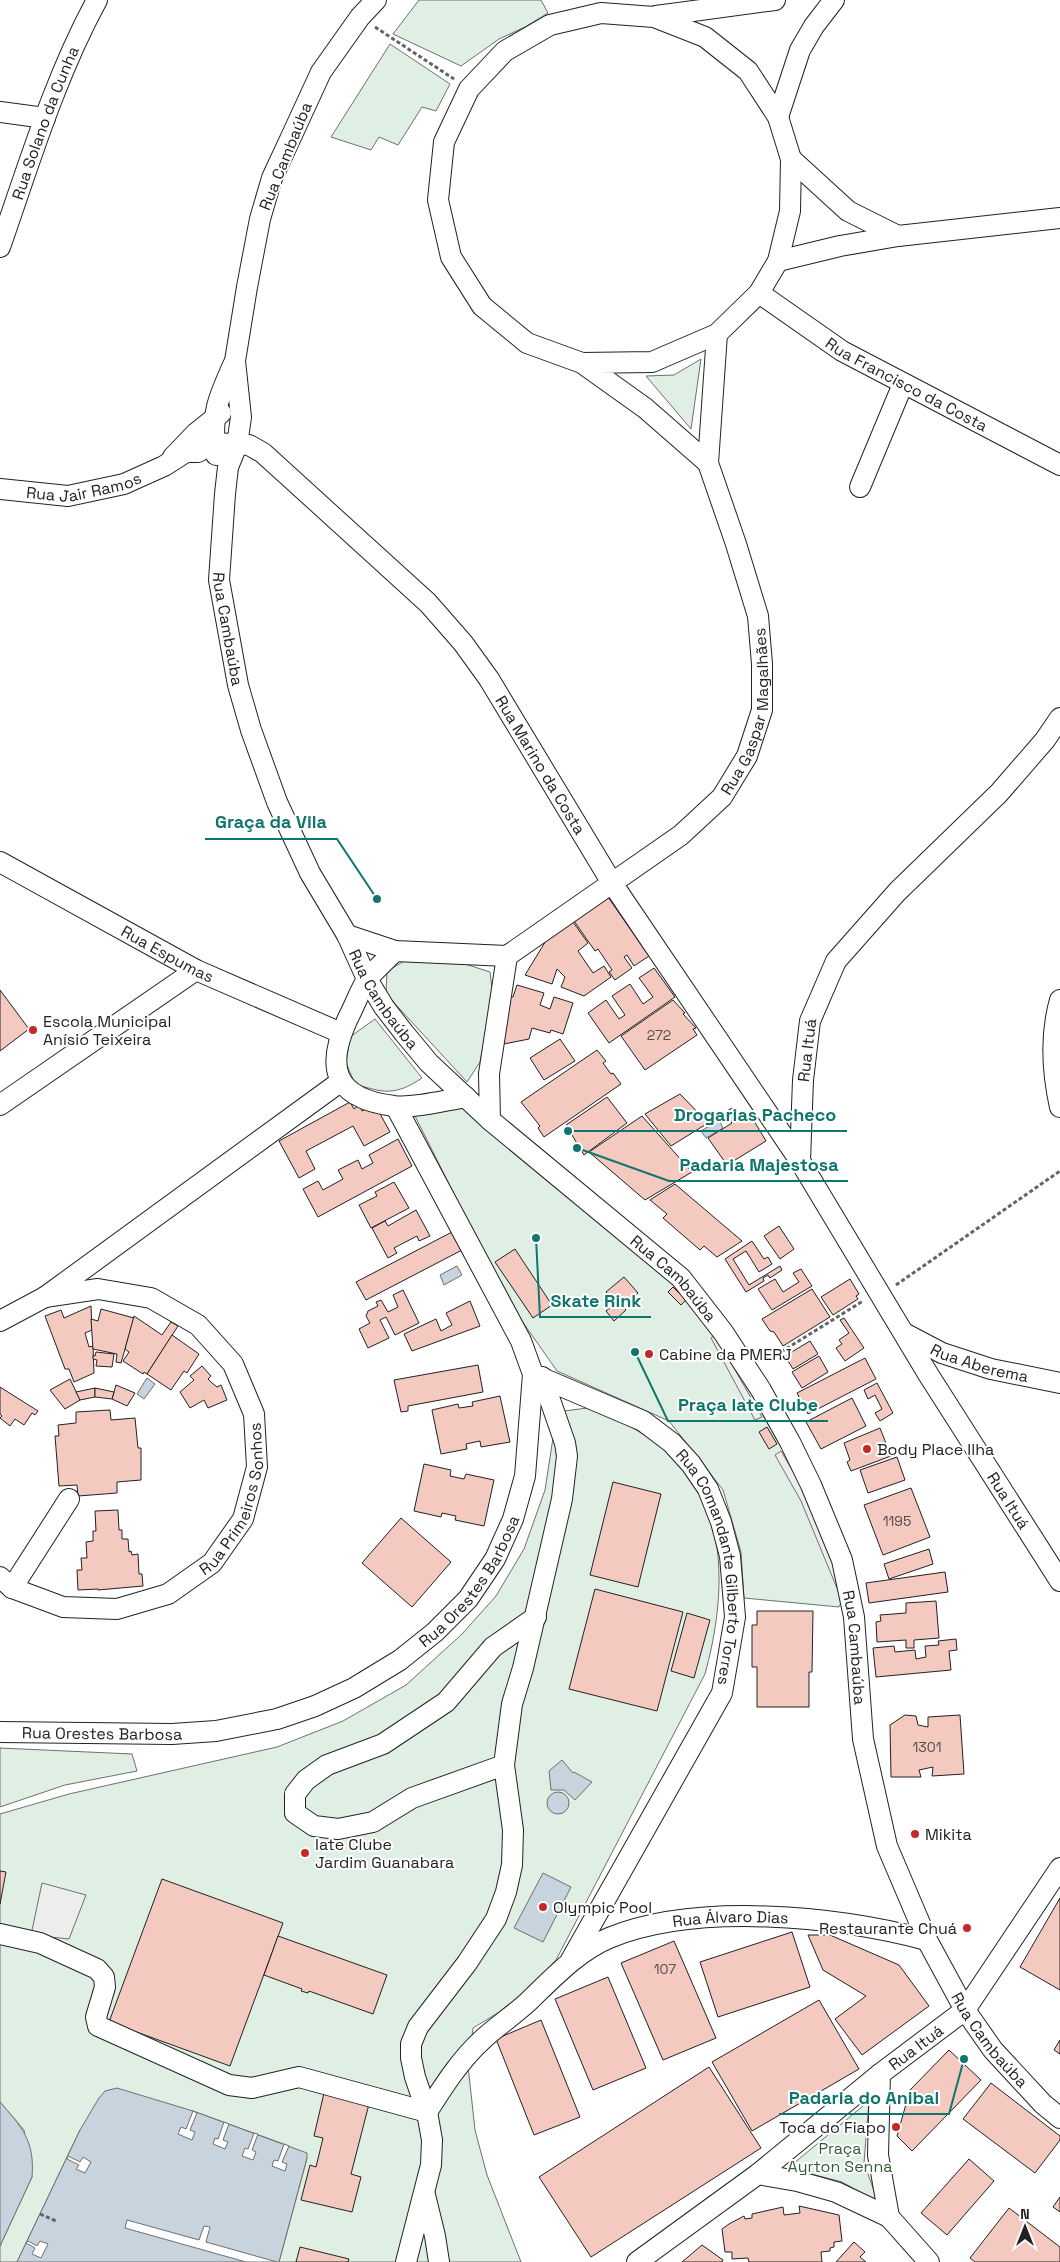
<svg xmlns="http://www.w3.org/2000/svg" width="1060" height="2262" viewBox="0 0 1060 2262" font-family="'Space Grotesk',sans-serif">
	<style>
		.green { fill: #e0efe3; stroke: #6f6f6f }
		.parking { fill: #ededed; stroke: #6f6f6f }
		.water { fill: #c7d3dd; stroke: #6f6f6f }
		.pier { fill: #fff; stroke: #6f6f6f }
		.building { fill: #f3c9c0; stroke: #222 }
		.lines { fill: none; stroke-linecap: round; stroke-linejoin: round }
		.minor-casing { stroke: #222; stroke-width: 22 }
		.path { stroke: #646464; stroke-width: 3; stroke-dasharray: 4 2.5; stroke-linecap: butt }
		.minor { stroke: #fff; stroke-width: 20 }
		.poi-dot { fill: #c62828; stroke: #fff; stroke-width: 2 }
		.labels { text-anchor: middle; stroke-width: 4; stroke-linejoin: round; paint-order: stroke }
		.number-label { font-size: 14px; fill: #564c4a }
		.street-label { font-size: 16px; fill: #222; stroke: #fff }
		.poi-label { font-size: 16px; fill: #222; stroke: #fff; text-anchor: start }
		.park-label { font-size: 16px; fill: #2f5e38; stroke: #fff }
		.leader { fill: none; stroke: #0f766e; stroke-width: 2 }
		.callout-dot { fill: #0f766e; stroke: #fff; stroke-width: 2 }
		.callout-label { font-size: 18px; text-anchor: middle; font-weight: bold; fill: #0f766e; stroke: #fff; stroke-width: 4; stroke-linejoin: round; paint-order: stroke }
	</style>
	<rect width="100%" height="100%" fill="#fff"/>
	<g class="green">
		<polygon points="419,0 541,0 548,13 525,27 499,39 461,66 393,34"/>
		<polygon points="390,44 450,84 436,111 422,107 398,145 379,137 371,150 331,137"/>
		<polygon points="701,359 691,429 646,376 674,375"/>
		<polygon points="406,960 465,964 490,972 493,997 480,1062 467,1082 386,994 387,971"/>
		<path d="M 375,1019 L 422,1078 C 395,1096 384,1093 355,1084 L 346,1063 L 350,1037 Z"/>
		<polygon points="461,1102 676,1281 716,1333 812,1498 847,1591 839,1607 744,1598 741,1552 723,1490 669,1421 557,1371 522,1321 468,1222 411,1108"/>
		<path d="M 595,1407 C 619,1421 659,1440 678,1461 C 731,1519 724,1604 705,1674 L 556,1960 L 511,2005 L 473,2028 L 468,2066 L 475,2130 L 487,2175 L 521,2262 L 279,2262 L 307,2158 L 289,2146 L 193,2111 L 80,2130 L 17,2262 L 0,2262 L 0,2246 L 32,2177 L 24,2130 L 0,2102 L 0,1814 L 69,1794 L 277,1747 L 343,1721 L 406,1685 L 462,1634 L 496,1596 L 524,1549 L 545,1490 L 553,1438 L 564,1411 Z"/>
		<polygon points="0,1748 132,1754 137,1771 65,1785 0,1807"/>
		<polygon points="869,2101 864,2163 878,2202 842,2182 788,2168"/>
	</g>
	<g class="parking">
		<polygon points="715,1335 762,1417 755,1420 711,1338"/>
		<polygon points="781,1451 809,1499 844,1591 839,1593 801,1501 775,1455"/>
		<polygon points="42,1883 86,1895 69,1939 31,1935"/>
	</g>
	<g class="water">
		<polygon points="719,1120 723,1128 706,1138 701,1131"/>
		<polygon points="457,1266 462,1275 444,1285 440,1275"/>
		<polygon points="147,1378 155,1384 144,1399 137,1394"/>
		<polygon points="562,1760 573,1773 574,1772 592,1782 575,1800 564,1790 551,1790 549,1771"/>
		<circle cx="558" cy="1803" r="11"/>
		<polygon points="543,1873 571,1887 543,1942 514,1928"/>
		<polygon points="117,2088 193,2111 307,2153 307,2158 279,2262 17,2262 80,2130 99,2098 105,2091"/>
		<path d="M 0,2102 C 22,2127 35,2141 32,2177 L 0,2246 Z"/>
	</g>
	<g class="pier">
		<polygon points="193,2111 197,2113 190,2130 195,2132 192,2140 178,2134 181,2127 186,2129"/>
		<polygon points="224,2122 229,2124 223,2140 228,2142 225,2149 213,2144 215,2138 218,2139"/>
		<polygon points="254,2133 258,2134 252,2150 256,2152 253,2160 242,2156 245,2148 248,2149"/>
		<polygon points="284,2144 289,2146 282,2162 287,2164 285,2171 272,2166 274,2160 278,2161"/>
		<polygon points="68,2156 80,2162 83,2157 91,2162 85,2173 76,2169 79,2165 67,2159"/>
		<polygon points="127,2220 199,2240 204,2226 210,2227 206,2242 277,2262 246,2262 125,2228"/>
		<polygon points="28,2241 37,2246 40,2241 48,2244 41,2258 32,2254 35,2248 26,2243"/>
	</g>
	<g class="building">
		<polygon points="608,897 649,956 634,966 627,955 624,957 632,968 615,980 609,972 612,970 598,949 595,951 574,921"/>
		<polygon points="573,922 588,943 578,951 593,973 604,966 611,977 584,996 561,987 565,977 557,969 552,984 525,975 547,939"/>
		<polygon points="654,968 675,997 609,1043 588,1013 606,1000 619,1019 625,1015 612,996 630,984 643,1004 653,997 639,978"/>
		<polygon points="517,985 544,993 540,1005 550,1009 554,997 573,1003 563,1034 551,1030 550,1033 532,1028 529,1039 499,1045 510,996 513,997"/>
		<polygon points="0,990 29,1029 0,1051"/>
		<polygon points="673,1000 685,1013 683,1014 696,1028 693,1029 697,1035 645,1070 621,1036"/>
		<polygon points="560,1039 575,1061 544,1080 530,1058"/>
		<polygon points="597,1050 606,1061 603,1063 611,1074 613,1073 621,1084 544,1137 538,1128 540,1126 521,1102"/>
		<polygon points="680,1094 708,1123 671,1146 645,1114"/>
		<polygon points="607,1097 627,1123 584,1155 566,1125"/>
		<polygon points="350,1102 354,1109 359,1105 362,1111 370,1107 373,1113 378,1110 390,1132 364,1146 353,1126 306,1151 315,1169 299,1178 279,1141"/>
		<polygon points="732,1108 741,1120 750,1114 766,1141 727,1165 708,1138 732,1123 724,1113"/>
		<polygon points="642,1116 692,1172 645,1200 589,1152"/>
		<polygon points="398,1139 412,1166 318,1217 303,1189 318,1181 323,1190 343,1179 338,1170 358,1160 362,1169 373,1163 369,1155"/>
		<polygon points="394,1182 409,1208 371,1228 359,1205 377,1196 375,1192"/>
		<polygon points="675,1184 742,1241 717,1257 704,1246 700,1250 663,1218 667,1214 650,1200"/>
		<polygon points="416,1210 430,1236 419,1241 417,1236 394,1248 397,1253 388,1258 372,1228 385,1221 388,1226"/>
		<polygon points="779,1226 794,1249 780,1259 764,1236"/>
		<polygon points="454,1231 464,1249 366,1300 356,1282"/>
		<polygon points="752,1241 764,1259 768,1257 772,1264 759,1272 746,1251 733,1259 749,1285 780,1266 782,1270 770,1278 768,1275 763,1278 764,1281 746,1292 725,1259"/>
		<polygon points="515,1249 552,1305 533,1318 495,1262"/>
		<polygon points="801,1269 812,1286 772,1310 758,1289 775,1279 783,1292 799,1282 793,1273"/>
		<polygon points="624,1277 638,1293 623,1307 626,1310 614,1321 606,1311 616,1303 606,1292"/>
		<polygon points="850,1279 859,1294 856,1296 858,1299 833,1315 821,1297"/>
		<polygon points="673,1287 686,1300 681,1305 668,1292"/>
		<polygon points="812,1289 830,1317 783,1346 774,1332 770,1331 762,1319"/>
		<polygon points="403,1290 419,1323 395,1335 386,1317 380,1320 389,1338 368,1348 359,1329 370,1323 366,1316 368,1311 378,1306 376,1302 381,1300 388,1312 398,1307 393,1295"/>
		<polygon points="470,1301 480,1326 412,1351 404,1334 436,1319 441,1331 452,1325 446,1313"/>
		<polygon points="91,1306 92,1330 85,1333 89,1347 93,1346 94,1373 74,1382 69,1369 65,1369 45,1316 61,1310 64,1318"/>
		<polygon points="101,1309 134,1318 121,1363 116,1362 117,1354 93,1349 91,1319 98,1321"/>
		<polygon points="134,1316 162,1335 171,1322 178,1326 147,1374 144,1372 143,1374 123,1361 129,1352 125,1349"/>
		<polygon points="844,1318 864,1348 845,1361 836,1348 842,1344 839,1340 849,1333 840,1320"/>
		<polygon points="172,1335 199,1354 187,1373 184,1371 171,1390 147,1374"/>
		<polygon points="810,1341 818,1354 793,1369 785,1356"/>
		<polygon points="96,1352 114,1354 112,1367 96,1366 97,1360 93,1359 93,1355 95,1356"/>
		<polygon points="819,1356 828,1372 802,1388 792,1372"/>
		<polygon points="865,1358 876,1379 808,1414 797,1393"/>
		<polygon points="478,1365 483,1392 408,1406 408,1411 401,1412 394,1380"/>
		<polygon points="202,1366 211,1376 208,1379 211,1382 217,1387 221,1385 227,1400 208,1408 204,1400 190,1408 180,1392 194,1380 190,1376"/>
		<polygon points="70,1379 80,1400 65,1409 50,1390"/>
		<polygon points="877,1383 893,1413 880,1421 875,1413 882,1409 875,1395 868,1399 864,1390"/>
		<polygon points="116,1385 135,1393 127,1406 112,1399"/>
		<polygon points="0,1387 38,1411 35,1415 32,1413 24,1425 15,1419 10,1426 0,1418 2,1416 0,1414"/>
		<polygon points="95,1388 95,1397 80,1400 76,1392"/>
		<polygon points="95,1388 114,1392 112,1399 95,1397"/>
		<polygon points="500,1396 510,1442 481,1447 480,1441 466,1444 467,1449 441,1454 432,1410 458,1404 459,1408 473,1406 472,1402"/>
		<polygon points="852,1398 866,1426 821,1449 806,1422"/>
		<polygon points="110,1410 111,1420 135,1418 138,1448 141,1448 141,1480 117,1482 117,1493 78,1496 77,1485 59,1486 55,1436 59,1436 58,1425 76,1423 76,1412"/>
		<polygon points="767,1427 777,1444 769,1449 759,1432"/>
		<polygon points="880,1428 891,1456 851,1471 847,1462 850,1460 844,1443"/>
		<polygon points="897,1457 905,1480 868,1493 860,1470"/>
		<polygon points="424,1464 451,1470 450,1476 464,1479 466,1474 494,1480 484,1526 455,1520 456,1516 442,1513 441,1517 414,1511"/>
		<polygon points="613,1482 661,1494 638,1587 590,1575"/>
		<polygon points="911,1488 930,1537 883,1555 864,1505"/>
		<polygon points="118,1510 119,1530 122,1530 122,1539 128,1539 129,1552 131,1551 132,1555 138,1554 139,1574 142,1574 143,1586 98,1590 98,1589 78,1590 77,1570 82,1570 81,1558 87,1558 86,1542 93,1541 93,1531 96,1531 95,1511"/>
		<polygon points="401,1518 451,1562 412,1607 362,1563"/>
		<polygon points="929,1549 933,1564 889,1579 884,1564"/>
		<polygon points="945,1572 948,1592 869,1603 866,1583"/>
		<polygon points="595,1589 683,1612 657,1711 569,1689"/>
		<polygon points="936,1601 939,1638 914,1640 914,1648 906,1648 906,1640 877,1642 876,1622 881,1621 880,1615 906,1613 906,1603"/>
		<polygon points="757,1611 813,1611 812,1672 809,1672 809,1707 757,1707 757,1667 752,1667 752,1625 757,1625"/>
		<polygon points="687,1613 710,1620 694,1678 671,1671"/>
		<polygon points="956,1639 957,1650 949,1651 951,1670 876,1677 873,1648 894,1646 895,1652 915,1650 916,1659 926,1657 925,1646 939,1645 938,1641"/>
		<polygon points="905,1715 916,1716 918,1725 928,1727 928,1717 960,1715 964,1774 932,1776 933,1767 919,1770 921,1777 891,1777 890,1725"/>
		<polygon points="0,1871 6,1872 0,1904"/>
		<polygon points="162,1879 283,1923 230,2066 109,2022"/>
		<polygon points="1060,1898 1060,1990 1020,1967"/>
		<polygon points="792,1932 810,1987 718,2017 700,1962"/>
		<polygon points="808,1935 830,1935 899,1965 929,2006 862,2055 835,2019 866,1996 823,1970"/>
		<polygon points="278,1936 387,1975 373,2014 309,1991 308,1993 301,1991 302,1989 264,1975"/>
		<polygon points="674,1941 716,2038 663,2060 621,1963"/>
		<polygon points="608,1977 646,2068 593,2090 555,1999"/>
		<polygon points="819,2000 859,2069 752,2131 712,2062"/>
		<polygon points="541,2020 580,2117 534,2135 496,2039"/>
		<polygon points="1060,2040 1060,2054 1054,2050"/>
		<polygon points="949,2050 981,2080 912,2151 897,2136 910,2090"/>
		<polygon points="709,2067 761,2148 591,2257 539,2177"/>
		<polygon points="991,2083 1060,2136 1060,2140 1035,2173 963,2119"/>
		<polygon points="324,2093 369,2104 351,2174 361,2177 352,2212 301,2200 310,2165 316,2167 323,2138 314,2136"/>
		<polygon points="969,2159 994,2181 947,2235 921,2213"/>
		<polygon points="1060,2197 1060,2212 1053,2207"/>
		<polygon points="799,2206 839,2215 842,2241 834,2242 834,2247 830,2248 830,2251 821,2252 822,2262 749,2262 748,2258 732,2259 732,2252 725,2252 722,2229 729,2224 744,2216 745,2219 752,2218 752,2214 783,2207 784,2215 800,2213"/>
		<polygon points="1009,2208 1060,2247 1060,2262 975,2262 970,2258"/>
		<polygon points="854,2242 865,2252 860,2257 866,2262 836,2262"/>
		<polygon points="702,2245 723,2260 722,2262 682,2262"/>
		<polygon points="300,2247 349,2259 348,2262 296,2262"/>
	</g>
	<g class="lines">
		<defs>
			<g id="minor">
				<path id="s1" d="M 376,0 L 360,17 L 321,72 L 292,135 L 272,178 L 260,219 L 247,287 L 235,361 L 241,417 L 237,445 L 228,467 L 225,494 L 219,580 L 238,685 L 251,730 L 277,802 L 310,873 L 347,935 L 367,979 L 384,1007 L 404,1033 L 429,1063 L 490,1120 L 681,1278 L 723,1332 L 761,1390 L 790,1442 L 811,1485 L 842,1560 L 854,1617 L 863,1739 L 887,1846 L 927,1940 L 965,2010 L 993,2050 L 1043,2104 L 1060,2118"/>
				<polyline points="656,16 775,0"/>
				<polyline points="0,112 45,118"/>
				<polyline points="778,117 800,50 814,26 834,0"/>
				<polyline points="791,159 848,211 898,236"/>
				<path id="s2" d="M 0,247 C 29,164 55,77 97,0"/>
				<polyline points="778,261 840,246 898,236 1060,218"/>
				<path id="s3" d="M 759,293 L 842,351 L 1060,465"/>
				<polyline points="582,363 652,362 717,334 759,293 778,261 790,211 791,159 778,117 748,71 705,37 654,17 601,13 550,25 505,51 469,89 444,142 438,200 451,257 482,306 527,343 582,363 645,408 708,463"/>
				<path id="s4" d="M 214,443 L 249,445 L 263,453 L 428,603 L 463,643 L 489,679 L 612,883 L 800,1161 L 928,1374 L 1060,1581"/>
				<path d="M 216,455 C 210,416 218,398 234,363"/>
				<polyline points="173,457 196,433 221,413"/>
				<polyline points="860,487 903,384"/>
				<path id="s5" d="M 0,489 L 68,496 L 124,484 L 164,466 L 186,452 L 198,452 L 214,443"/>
				<path id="s6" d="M 0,862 L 196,970 L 341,1033"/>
				<path id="s7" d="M 347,935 L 395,951 L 507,956 L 681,835 L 722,797 L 747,756 L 762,710 L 762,664 L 758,616 L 736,544 L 708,463 L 717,334"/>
				<path d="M 395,951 C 386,960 376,969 368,978 C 361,988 356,1002 351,1012 C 325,1064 330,1098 394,1106 C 412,1109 446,1100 466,1097"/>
				<path d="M 1060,1000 C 1050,1035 1052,1071 1060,1107"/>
				<polyline points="0,1105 196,970"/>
				<polyline points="490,1120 489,1074 507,956"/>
				<path id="s8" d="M 800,1161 L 803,1080 L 810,1021 L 836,961 L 897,892 L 999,793 L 1045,740 L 1060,718"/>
				<polyline points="0,1321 45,1297 340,1082"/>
				<path id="s9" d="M 904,1333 L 942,1353 L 991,1369 L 1060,1383"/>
				<path id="s10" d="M 535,1375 L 643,1421 L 672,1443 L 691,1464 L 708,1489 L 721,1522 L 730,1556 L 735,1617 L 722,1693 L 571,1960"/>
				<path id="s11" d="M 0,1577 L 12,1588 L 63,1607 L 117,1609 L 168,1594 L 212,1563 L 243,1519 L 257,1467 L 254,1414 L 233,1364 L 198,1325 L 151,1298 L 98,1289 L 45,1297"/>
				<polyline points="12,1588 69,1499"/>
				<path id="s12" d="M 0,1732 L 172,1734 L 216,1731 L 277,1719 L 315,1706 L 354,1688 L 400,1660 L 435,1632 L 468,1599 L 495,1559 L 513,1519 L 525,1476 L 533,1374 L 521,1341 L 396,1107"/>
				<polyline points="504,1765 412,1798 373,1822 338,1829 314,1826 295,1813 295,1794 306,1780 327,1765 383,1744 446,1702 493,1647 536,1617"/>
				<path id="s13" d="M 0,1934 L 40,1943 L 97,1969 L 104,1977 L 105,1987 L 96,2017 L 98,2026 L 229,2085 L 252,2088 L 299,2077 L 427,2112 C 443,2087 460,2060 482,2040 C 497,2026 514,2015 529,2001 C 553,1978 578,1951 609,1938 C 697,1902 836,1916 927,1940"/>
				<polyline points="880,2074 878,2155 889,2217"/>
				<polyline points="758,2174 797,2181 836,2192 889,2217 929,2262"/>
				<polyline points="425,2195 435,2236 439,2262"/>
				<polyline points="406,2262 431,2165 432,2140 427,2112 415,2077 411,2058 411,2044 418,2027 467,1963 496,1919 506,1892 512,1865 513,1830 504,1765 512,1704 523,1668 562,1499 567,1456 565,1443 542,1377"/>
				<path id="s14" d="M 637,2262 L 758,2174 L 880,2074 L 965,2010 L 1060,1868"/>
			</g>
		</defs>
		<use href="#minor" class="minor-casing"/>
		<g class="path">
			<polyline points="375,27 454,79"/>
			<polyline points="896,1285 1060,1171"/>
			<polyline points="781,1352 863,1301"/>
			<polyline points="40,2214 56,2221"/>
		</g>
		<use href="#minor" class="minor"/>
	</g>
	<g class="poi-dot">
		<circle cx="33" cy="1030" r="5"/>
		<circle cx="649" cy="1354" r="5"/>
		<circle cx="867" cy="1449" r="5"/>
		<circle cx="915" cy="1834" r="5"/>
		<circle cx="305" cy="1853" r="5"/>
		<circle cx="543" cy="1907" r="5"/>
		<circle cx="967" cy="1928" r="5"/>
		<circle cx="896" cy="2127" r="5"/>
	</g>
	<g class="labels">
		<g class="number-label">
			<text x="659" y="1040">272</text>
			<text x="897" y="1526">1195</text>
			<text x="927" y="1752">1301</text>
			<text x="665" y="1974">107</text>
		</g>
		<g class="street-label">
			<text dy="6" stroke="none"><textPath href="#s2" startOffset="132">Rua Solano da Cunha</textPath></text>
			<text transform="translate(285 156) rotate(-68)" y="6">Rua Cambaúba</text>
			<text dy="6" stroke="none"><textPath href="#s3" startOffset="174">Rua Francisco da Costa</textPath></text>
			<text dy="6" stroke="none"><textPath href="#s5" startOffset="85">Rua Jair Ramos</textPath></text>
			<text dy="6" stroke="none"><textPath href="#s1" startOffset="666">Rua Cambaúba</textPath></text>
			<text dy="6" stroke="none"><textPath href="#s7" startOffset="522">Rua Gaspar Magalhães</textPath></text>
			<text dy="6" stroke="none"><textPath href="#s4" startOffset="472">Rua Marino da Costa</textPath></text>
			<text dy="6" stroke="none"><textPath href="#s6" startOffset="191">Rua Espumas</textPath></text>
			<text dy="6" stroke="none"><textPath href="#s1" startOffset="1071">Rua Cambaúba</textPath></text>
			<text dy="6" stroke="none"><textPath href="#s8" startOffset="111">Rua Ituá</textPath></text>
			<text dy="6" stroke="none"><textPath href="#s1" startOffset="1476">Rua Cambaúba</textPath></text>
			<text dy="6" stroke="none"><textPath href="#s9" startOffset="82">Rua Aberema</textPath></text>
			<text dy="6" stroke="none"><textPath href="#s11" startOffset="301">Rua Primeiros Sonhos</textPath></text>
			<text dy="6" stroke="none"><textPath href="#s4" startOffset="1344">Rua Ituá</textPath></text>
			<text dy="6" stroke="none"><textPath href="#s10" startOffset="289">Rua Comandante Gilberto Torres</textPath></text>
			<text dy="6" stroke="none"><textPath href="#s12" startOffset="522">Rua Orestes Barbosa</textPath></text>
			<text dy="6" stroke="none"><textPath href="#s1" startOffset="1896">Rua Cambaúba</textPath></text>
			<text dy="6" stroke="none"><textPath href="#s12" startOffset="102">Rua Orestes Barbosa</textPath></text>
			<text dy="6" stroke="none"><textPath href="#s13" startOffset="891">Rua Álvaro Dias</textPath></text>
			<text dy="6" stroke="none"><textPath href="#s1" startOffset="2318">Rua Cambaúba</textPath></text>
			<text dy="6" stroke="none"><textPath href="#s14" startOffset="352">Rua Ituá</textPath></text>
		</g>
		<g class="poi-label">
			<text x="43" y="1027">Escola Municipal<tspan x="43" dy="18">Anísio Teixeira</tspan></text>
			<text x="659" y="1360">Cabine da PMERJ</text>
			<text x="877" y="1455">Body Place Ilha</text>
			<text x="925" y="1840">Mikita</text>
			<text x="315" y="1850">Iate Clube<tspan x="315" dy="18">Jardim Guanabara</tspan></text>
			<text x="553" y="1913">Olympic Pool</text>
			<text x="957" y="1934" text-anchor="end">Restaurante Chuá</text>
			<text x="886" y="2133" text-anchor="end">Toca do Fiapo</text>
		</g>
		<g class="park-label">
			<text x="840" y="2154">Praça<tspan x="840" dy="18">Ayrton Senna</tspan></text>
		</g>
	</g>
	<path class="leader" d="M377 899L337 839H205M568 1131L664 1131H847M577 1148L669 1181H848M536 1238L540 1317H651M635 1352L668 1421H828M964 2059L949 2114H779"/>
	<g class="callout-dot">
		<circle cx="377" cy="899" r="5"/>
		<circle cx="568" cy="1131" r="5"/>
		<circle cx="577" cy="1148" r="5"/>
		<circle cx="536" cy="1238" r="5"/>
		<circle cx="635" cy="1352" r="5"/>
		<circle cx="964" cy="2059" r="5"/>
	</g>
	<g class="callout-label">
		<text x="271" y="828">Graça da Vila</text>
		<text x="755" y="1121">Drogarias Pacheco</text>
		<text x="759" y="1171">Padaria Majestosa</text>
		<text x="596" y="1307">Skate Rink</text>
		<text x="748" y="1411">Praça Iate Clube</text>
		<text x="864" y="2104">Padaria do Anibal</text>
	</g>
	<g transform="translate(1025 2227)" stroke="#ffffff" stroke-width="4" paint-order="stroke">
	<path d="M0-4L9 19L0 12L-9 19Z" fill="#222222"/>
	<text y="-8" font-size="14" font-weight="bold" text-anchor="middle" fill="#222222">N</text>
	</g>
</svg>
